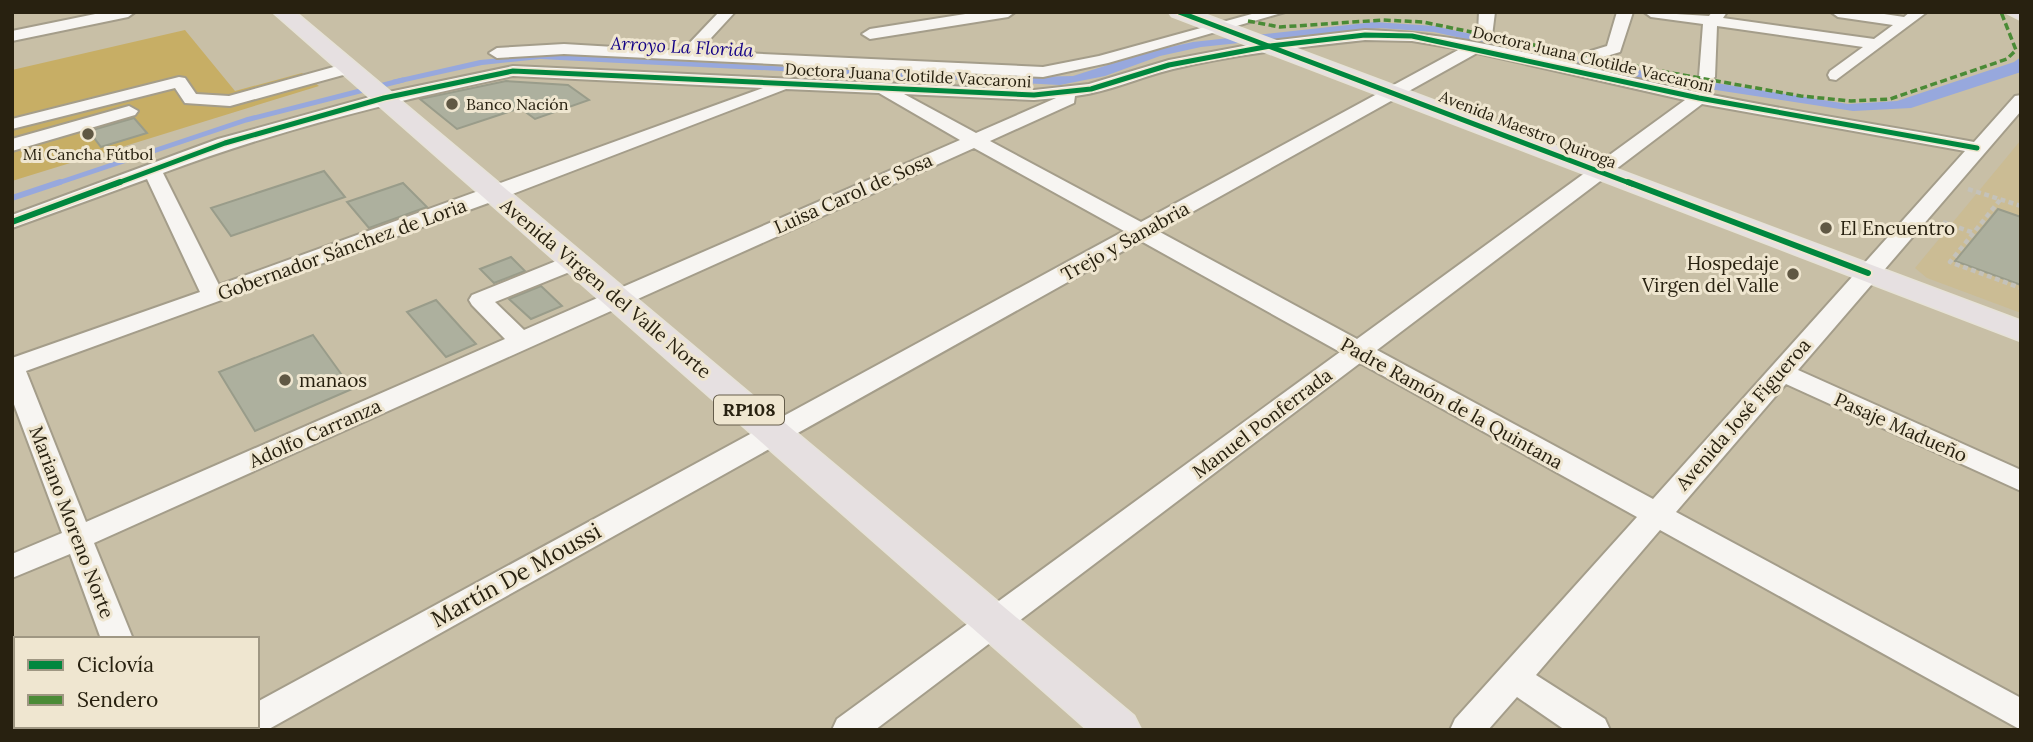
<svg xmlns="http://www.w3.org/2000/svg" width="2033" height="742" viewBox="0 0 2033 742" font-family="Lora,serif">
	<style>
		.built { fill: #cbbc94 }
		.green { fill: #c7ae65 }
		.water { fill: #97a8dd }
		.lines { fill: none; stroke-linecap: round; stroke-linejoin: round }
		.stream-far1 { stroke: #97a8dd; stroke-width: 5 }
		.stream { stroke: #97a8dd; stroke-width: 6 }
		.building { fill: #adb09e; stroke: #999c8a; stroke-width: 2 }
		.minor-casing { stroke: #a49d8a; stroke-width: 4 }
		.major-casing { stroke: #e6e2d7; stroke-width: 3 }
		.path { stroke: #c4c2ba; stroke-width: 4.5; stroke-dasharray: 5 3.5; stroke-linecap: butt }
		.minor { fill: #f7f5f2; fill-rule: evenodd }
		.major { fill: #e6e0e1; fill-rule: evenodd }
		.quiet { stroke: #4a8b36; stroke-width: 3.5; stroke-dasharray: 7 3.5; stroke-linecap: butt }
		.cycleway-far1-casing { stroke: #efe6d0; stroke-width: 8 }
		.cycleway-casing { stroke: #efe6d0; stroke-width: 10 }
		.cycleway-far1 { stroke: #00873e; stroke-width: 5 }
		.cycleway { stroke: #00873e; stroke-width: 6 }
		.poi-dot { fill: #605844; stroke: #efe6d0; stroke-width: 2.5 }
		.labels { text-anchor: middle; stroke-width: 6; stroke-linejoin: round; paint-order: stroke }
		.far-street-label { font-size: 16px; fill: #282110; stroke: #efe6d0 }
		.far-poi-label { font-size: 16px; fill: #282110; stroke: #efe6d0; text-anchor: start }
		.far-water-label { font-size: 18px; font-style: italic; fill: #120086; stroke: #efe6d0 }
		.shield { fill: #efe6d0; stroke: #645c4a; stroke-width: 2 }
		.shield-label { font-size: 18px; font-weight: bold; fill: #282110 }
		.street-label { font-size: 19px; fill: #282110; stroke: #efe6d0 }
		.poi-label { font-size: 19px; fill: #282110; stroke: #efe6d0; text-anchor: start }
		.near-street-label { font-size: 23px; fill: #282110; stroke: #efe6d0 }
	</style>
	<rect width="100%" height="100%" fill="#c8bfa6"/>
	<polygon class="built" points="2021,140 2021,313 1927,278 1915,268"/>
	<polygon class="green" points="185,30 235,91 302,73 319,86 12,181 12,70"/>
	<polygon class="water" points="1375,22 1434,26 1653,73 1848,104 1897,101 2014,62 2021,57 2021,72 1911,108 1853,111 1650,80 1434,32 1380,28 1201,47 1160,56 1105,76 1060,85 540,59 482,65 396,84 392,80 480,60 544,54 1000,78 1073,76 1152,51 1193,42"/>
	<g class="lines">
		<polyline class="stream-far1" points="55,184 246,120 403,80"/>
		<polyline class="stream" points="12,198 60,182"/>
	</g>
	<g class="building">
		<polygon points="506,81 568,85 589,100 535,119 520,108 457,129 420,99"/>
		<polygon points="134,118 147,133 101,147 89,131"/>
		<polygon points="324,171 345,197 231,236 211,208"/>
		<polygon points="403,183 427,207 369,228 347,202"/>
		<polygon points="1998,209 2021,217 2021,285 1955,261"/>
		<polygon points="511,257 525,271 494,283 480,269"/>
		<polygon points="541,286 562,306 531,319 509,299"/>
		<polygon points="436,300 463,330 476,344 446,357 407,312"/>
		<polygon points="313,335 352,389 255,431 219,372"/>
	</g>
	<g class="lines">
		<defs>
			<g id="minor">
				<polygon points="105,12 135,12 128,17 12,41 12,31"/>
				<polygon points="719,12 735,12 699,51 1043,67 1099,56 1259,12 1285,12 1108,63 1043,77 564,54 497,58 489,53 497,48 564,44 682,51"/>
				<polygon points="978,12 1015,12 1008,17 870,39 862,34 870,29"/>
				<polygon points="1479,12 1495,12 1492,36 1486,38 1478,33"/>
				<polygon points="1617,12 1633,12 1620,52 1587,62 1581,60 1581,54 1607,46"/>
				<polygon points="1644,12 1709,16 1712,12 1727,12 1723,18 1874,39 1893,25 1838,17 1831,12 1871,12 1904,17 1910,12 1927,12 1836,80 1830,79 1828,75 1830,71 1863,47 1717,26 1715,77 1707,82 1699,77 1703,24 1651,17"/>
				<path d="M 1365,30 C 1478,33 1588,70 1697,92 C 1789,111 1882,125 1974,142 L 2015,96 L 2021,95 L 2021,111 L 1798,370 L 2021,470 L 2021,491 L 1786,384 L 1676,512 L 2021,698 L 2021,730 L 1660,530 L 1536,675 L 1605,719 L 1610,730 L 1565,730 L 1517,697 L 1488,730 L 1450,730 L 1455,719 L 1637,517 L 1360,363 L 875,730 L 832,730 L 837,719 L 1340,352 L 1141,241 L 269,729 L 220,730 L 222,726 L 257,726 L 257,702 L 1124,231 L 974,148 L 94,543 L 133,639 L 101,639 L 70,554 L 12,578 L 12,554 L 62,533 L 12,399 L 12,358 L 200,292 L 147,179 L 12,228 L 12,215 L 218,139 L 384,93 L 513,66 L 1034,90 L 1089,84 L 1169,60 L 1270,41 ZM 1365,40 L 1412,41 L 1460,49 L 1141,222 L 990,141 L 1074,103 L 1075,96 C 1109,92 1140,77 1173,69 C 1236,54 1301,47 1365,40 ZM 1477,53 L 1685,100 L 1357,339 L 1158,231 ZM 513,76 L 763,88 L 219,285 L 163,173 C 277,130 394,101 513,76 ZM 786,89 L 879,93 L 960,140 L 524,330 L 495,302 L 582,267 L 585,262 L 582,257 L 566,257 L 472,295 L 469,300 L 472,305 L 505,339 L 86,522 L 26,371 L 502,198 ZM 904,94 L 1034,100 L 1056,98 L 976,133 ZM 1702,104 L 1965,151 L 1653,499 L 1377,350 Z"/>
				<polygon points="348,63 354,64 354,72 230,106 185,103 175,88 12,129 12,119 179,77 185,78 196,94 229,96"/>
				<polygon points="129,106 138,111 135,115 12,151 12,139"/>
				<polygon points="133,726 167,726 168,730 134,730"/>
			</g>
			<g id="major">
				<polygon points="273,12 295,12 1134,716 1141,730 1088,730"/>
				<polygon points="1169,12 1198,12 2021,321 2021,341 1172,16"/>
				<polygon points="2005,12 2021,12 2021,20"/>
			</g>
		</defs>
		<use href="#minor" class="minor-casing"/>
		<use href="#major" class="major-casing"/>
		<g class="path">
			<polyline points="1968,189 2021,206"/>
			<polyline points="2000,200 1950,262 2021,288"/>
			<polyline points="1943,222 1974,233"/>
		</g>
		<use href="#minor" class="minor"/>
		<use href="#major" class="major"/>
		<polyline class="quiet" points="1248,21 1280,27 1383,20 1423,22 1655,70 1801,96 1851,101 1890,99 2007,59 2016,50 2001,12"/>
		<defs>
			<g id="cycleway-far1">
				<polyline points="1179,12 1632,184"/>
				<polyline points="115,184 225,143 384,98 513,71 1034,95 1091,89 1169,65 1270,46 1365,35 1412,36 1699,98 1977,148"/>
			</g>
			<g id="cycleway">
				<polyline points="1628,182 1868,273"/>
				<polyline points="12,222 120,182"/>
			</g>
		</defs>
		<use href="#cycleway-far1" class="cycleway-far1-casing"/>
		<use href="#cycleway" class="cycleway-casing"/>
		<use href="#cycleway-far1" class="cycleway-far1"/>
		<use href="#cycleway" class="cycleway"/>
	</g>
	<g class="poi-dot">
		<circle cx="452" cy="104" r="7"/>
		<circle cx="88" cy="134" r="7"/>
		<circle cx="1826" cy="228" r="7"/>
		<circle cx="1793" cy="274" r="7"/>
		<circle cx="285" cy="380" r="7"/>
	</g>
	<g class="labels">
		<g class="far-street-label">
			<text transform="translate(1593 59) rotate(13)" y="6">Doctora Juana Clotilde Vaccaroni</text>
			<text transform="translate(908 75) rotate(3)" y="6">Doctora Juana Clotilde Vaccaroni</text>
			<text transform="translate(1528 129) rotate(21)" y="6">Avenida Maestro Quiroga</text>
		</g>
		<g class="far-poi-label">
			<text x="466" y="110">Banco Nación</text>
			<text x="88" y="160" text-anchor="middle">Mi Cancha Fútbol</text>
		</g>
		<g class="far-water-label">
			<text transform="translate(682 47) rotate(3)" y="6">Arroyo La Florida</text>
		</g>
		<rect class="shield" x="714" y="395.5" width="70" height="29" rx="5"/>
		<g class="shield-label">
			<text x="749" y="416">RP108</text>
		</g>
		<g class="street-label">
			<text transform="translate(853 193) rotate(-24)" y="7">Luisa Carol de Sosa</text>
			<text transform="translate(1125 241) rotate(-29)" y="7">Trejo y Sanabria</text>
			<text transform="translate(342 249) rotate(-20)" y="7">Gobernador Sánchez de Loria</text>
			<text transform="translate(606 288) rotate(40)" y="7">Avenida Virgen del Valle Norte</text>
			<text transform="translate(1452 403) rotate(29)" y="7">Padre Ramón de la Quintana</text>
			<text transform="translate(1743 414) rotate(-49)" y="7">Avenida José Figueroa</text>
			<text transform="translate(1262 423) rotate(-37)" y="7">Manuel Ponferrada</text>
			<text transform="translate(1901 427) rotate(24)" y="7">Pasaje Madueño</text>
			<text transform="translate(315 433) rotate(-24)" y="7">Adolfo Carranza</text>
			<text transform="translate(72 522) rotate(69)" y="7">Mariano Moreno Norte</text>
		</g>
		<g class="poi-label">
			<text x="1840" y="235">El Encuentro</text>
			<text x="1779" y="270" text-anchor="end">Hospedaje<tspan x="1779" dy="22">Virgen del Valle</tspan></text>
			<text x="299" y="387">manaos</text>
		</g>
		<g class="near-street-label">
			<text transform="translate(516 575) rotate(-29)" y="8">Martín De Moussi</text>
		</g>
	</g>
	<rect width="2033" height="742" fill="none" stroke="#282110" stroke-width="28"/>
	<rect x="14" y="637" width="245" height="91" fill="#efe6d0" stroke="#9f9783" stroke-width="2"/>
	<rect x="28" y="660" width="35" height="10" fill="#00873e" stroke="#9f9783" stroke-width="2"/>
	<text x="77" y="672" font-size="21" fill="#282110">Ciclovía</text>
	<rect x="28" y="695" width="35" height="10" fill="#4a8b36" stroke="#9f9783" stroke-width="2"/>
	<text x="77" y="707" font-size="21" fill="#282110">Sendero</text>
</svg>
